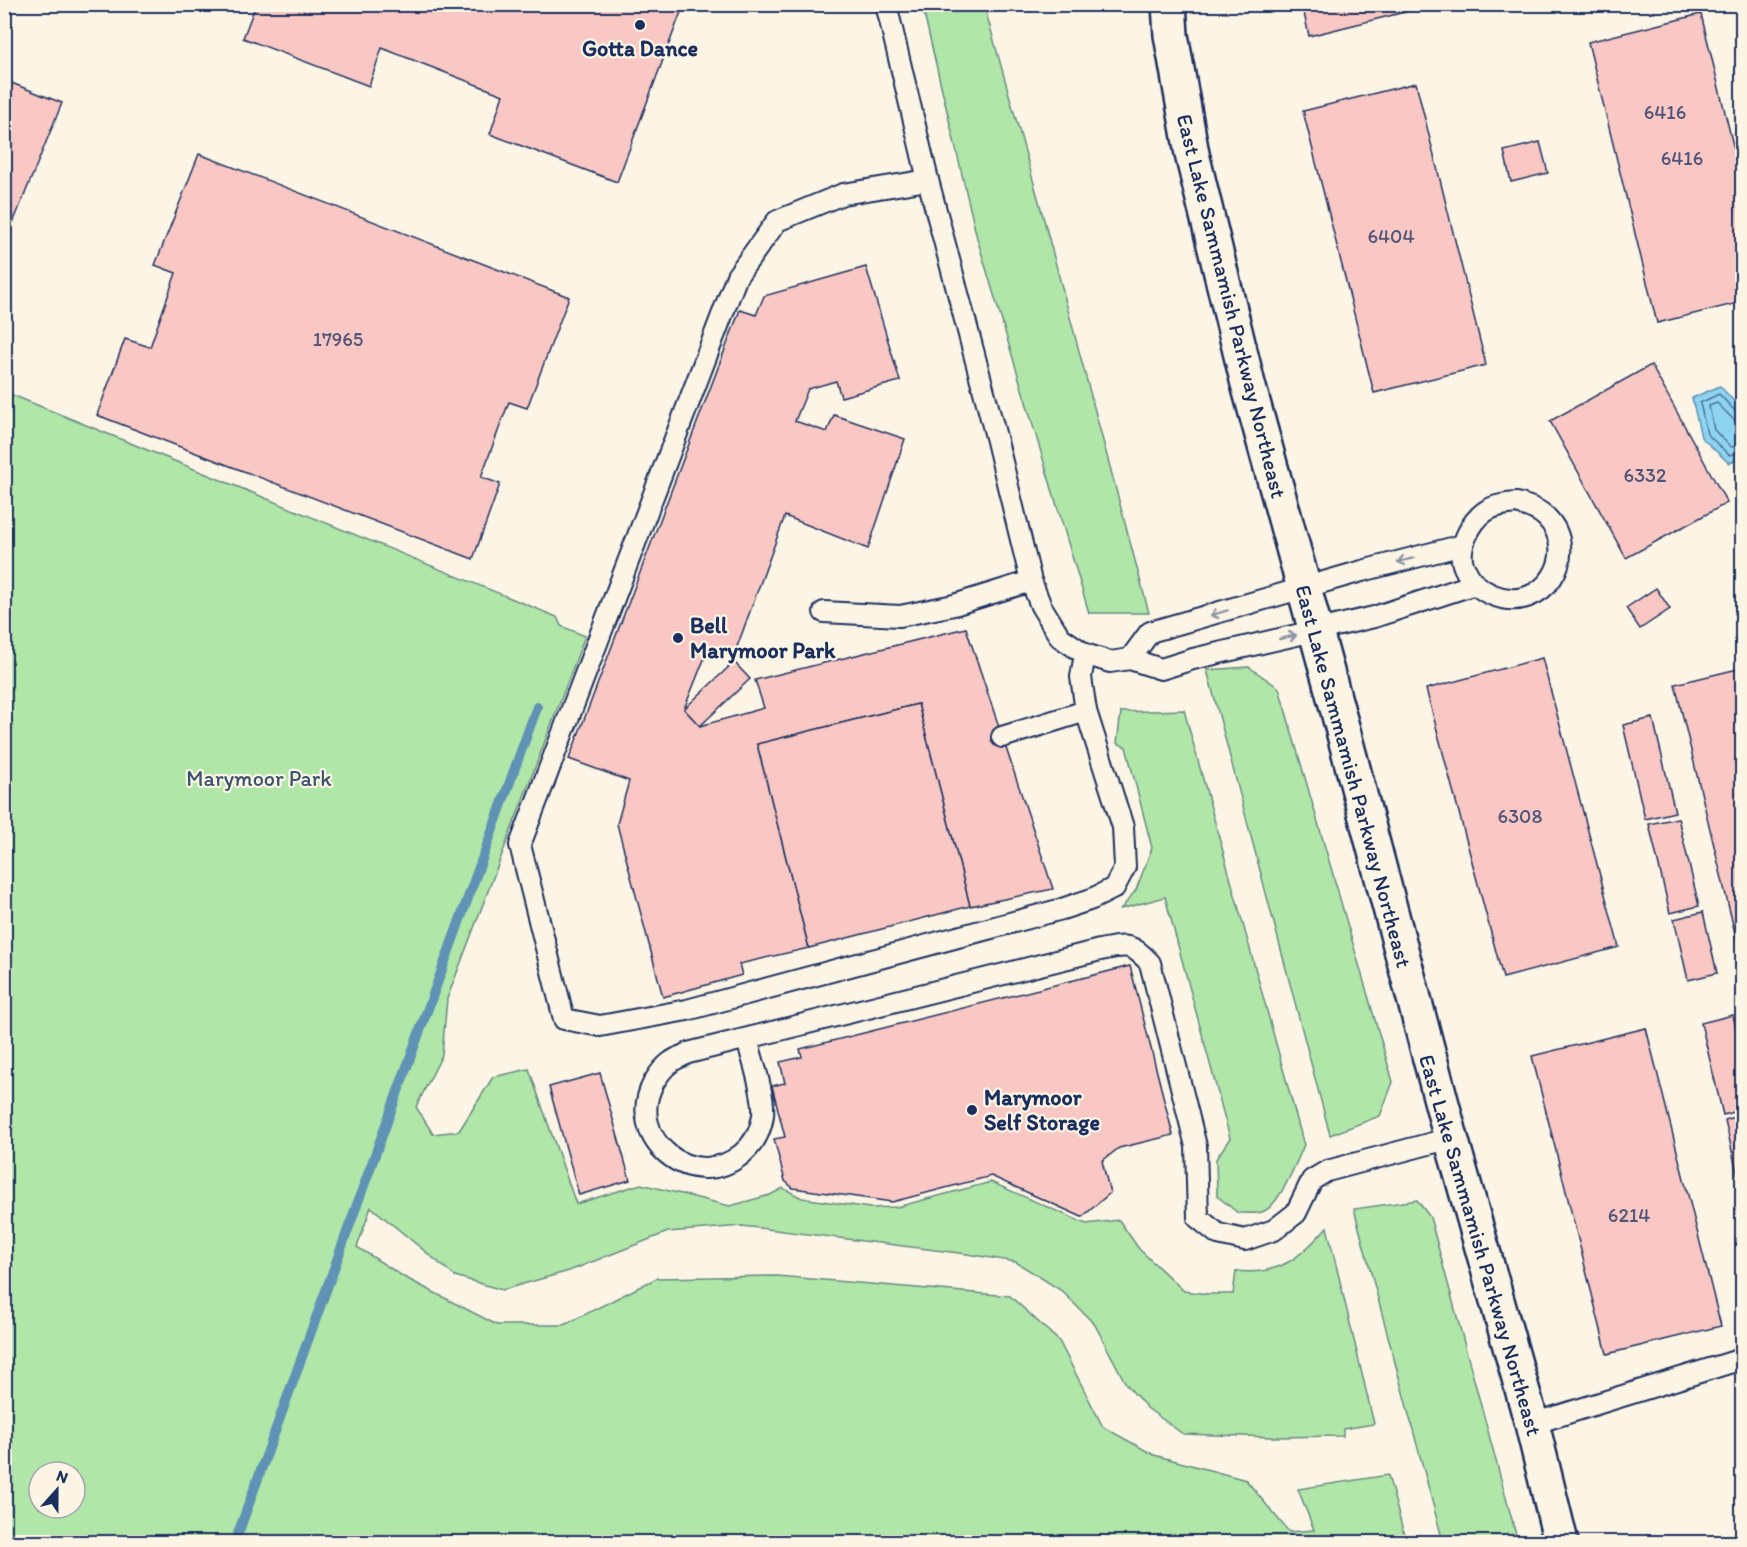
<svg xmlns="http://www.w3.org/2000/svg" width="1747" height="1547" viewBox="0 0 1747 1547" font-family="Itim,sans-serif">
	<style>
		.green { fill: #b0e6a8; stroke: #668a83; stroke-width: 1.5; fill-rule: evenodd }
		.water { fill: #8ed4f0; stroke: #6092b6; stroke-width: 1.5 }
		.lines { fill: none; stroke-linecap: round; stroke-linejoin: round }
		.shore { stroke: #497198; stroke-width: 1.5 }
		.stream { stroke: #6092b6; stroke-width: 10 }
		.building { fill: #f9c8c5; stroke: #1b2f5e; stroke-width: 1.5 }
		.lane-casing { stroke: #1b2f5e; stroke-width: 24 }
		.secondary-casing { stroke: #1b2f5e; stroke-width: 38 }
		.lane { stroke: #fcf5e5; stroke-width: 20 }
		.secondary { stroke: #fcf5e5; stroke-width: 33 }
		.oneway { stroke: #8c92a2 }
		.poi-dot { fill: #1b2f5e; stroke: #fcf5e5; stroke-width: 2 }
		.labels { text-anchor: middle; stroke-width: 4.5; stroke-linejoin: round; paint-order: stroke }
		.number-label { font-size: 20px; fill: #525578 }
		.poi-label { font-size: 22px; font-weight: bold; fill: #1b2f5e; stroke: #fcf5e5; text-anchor: start }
		.street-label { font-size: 22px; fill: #1b2f5e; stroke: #fcf5e5 }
		.park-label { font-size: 22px; fill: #39546d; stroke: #fcf5e5 }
	</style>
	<rect width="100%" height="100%" fill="#fcf5e5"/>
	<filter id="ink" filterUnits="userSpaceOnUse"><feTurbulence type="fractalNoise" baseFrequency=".0167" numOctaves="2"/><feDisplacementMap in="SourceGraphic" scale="12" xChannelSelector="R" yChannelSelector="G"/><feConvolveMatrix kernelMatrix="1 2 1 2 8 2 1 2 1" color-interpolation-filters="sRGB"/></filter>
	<g filter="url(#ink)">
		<g class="green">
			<polygon points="922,5 984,5 1040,205 1149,613 1089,613 977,238"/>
			<path d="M 5,392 L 557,617 L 561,626 L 585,636 L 447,999 L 442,1055 L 416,1107 L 433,1134 L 459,1131 L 493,1077 L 529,1069 L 576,1204 L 641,1184 L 730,1206 L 770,1195 L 783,1188 L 802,1198 L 870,1208 L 897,1207 L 991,1182 L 1086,1224 L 1119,1220 L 1139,1249 L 1184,1291 L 1208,1294 L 1233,1294 L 1236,1271 C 1279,1276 1300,1258 1327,1227 L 1374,1424 L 1343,1429 L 1343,1436 L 1273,1437 L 1183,1434 L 1147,1408 L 1126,1384 L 1095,1325 L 1062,1291 L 1016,1262 L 967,1254 L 742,1226 L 668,1232 L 569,1271 L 502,1290 L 455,1276 L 371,1207 L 357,1247 L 404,1277 L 497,1325 L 564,1325 L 657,1278 L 777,1276 L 1010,1296 L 1059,1341 L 1103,1427 L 1154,1455 L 1246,1480 L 1289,1532 L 1314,1530 L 1298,1489 L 1388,1475 L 1406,1542 L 5,1542 ZM 39,1472 L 75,1472 L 75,1508 L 39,1508 Z"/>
			<polygon points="1249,667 1279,688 1393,1082 1380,1116 1330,1135 1207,670"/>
			<path d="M 1184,710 L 1304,1145 C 1297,1161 1279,1207 1262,1212 C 1255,1214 1245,1213 1238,1213 L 1217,1196 L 1216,1159 L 1230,1138 L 1165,897 L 1121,909 L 1136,890 L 1152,848 L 1126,747 L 1117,743 L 1121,712 Z"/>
			<polygon points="1417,1200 1430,1217 1518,1542 1443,1542 1354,1209"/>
		</g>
		<polygon class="water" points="1720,386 1742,410 1742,457 1729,463 1701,437 1692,398"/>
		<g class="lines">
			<g class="shore">
				<polyline points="1742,414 1736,412 1719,394 1700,403 1707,434 1729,455 1742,452"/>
				<polyline points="1742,421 1733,419 1717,403 1709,406 1714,430 1731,447 1742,445"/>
			</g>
			<polyline class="stream" points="235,1542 537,707"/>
		</g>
		<g class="building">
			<polygon points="256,4 684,4 617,182 490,134 503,95 382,48 369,86 243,38"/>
			<polygon points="1302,4 1437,4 1309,36"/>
			<polygon points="1701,14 1742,182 1742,302 1657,323 1588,42"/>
			<polygon points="4,80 62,103 4,245"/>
			<polygon points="1416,83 1486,365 1374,393 1303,111"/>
			<polygon points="1540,142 1548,173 1511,182 1504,151"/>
			<polygon points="199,154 569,297 527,408 509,402 481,477 500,484 473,559 97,415 125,339 150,347 176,273 155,265"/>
			<polygon points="866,267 900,381 841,397 836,381 808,389 795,421 827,432 834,415 905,439 868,549 785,516 734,655 709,647 684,709 700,726 764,708 755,680 966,628 1053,889 970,906 918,704 757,744 809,948 739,964 742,975 663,997 617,824 629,781 569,759 740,310 756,315 764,296"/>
			<polygon points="1651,365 1727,503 1626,558 1550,421"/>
			<polygon points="1656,588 1670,609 1640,629 1626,608"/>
			<polygon points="1542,658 1619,947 1503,978 1426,689"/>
			<polygon points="734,662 750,679 700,726 684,709"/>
			<polygon points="1742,668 1742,962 1675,684"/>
			<polygon points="918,704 970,906 809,948 757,744"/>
			<polygon points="1653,718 1675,812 1645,819 1623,725"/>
			<polygon points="1678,818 1699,906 1670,913 1649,824"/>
			<polygon points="1703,912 1717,973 1688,980 1674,919"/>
			<polygon points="1130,966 1173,1135 1119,1148 1102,1161 1110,1193 1082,1217 991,1176 892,1202 793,1188 785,1181 774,1139 785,1137 772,1086 785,1083 780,1062 802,1057 800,1049"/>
			<polygon points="1733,1015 1742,1057 1742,1110 1723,1115 1701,1023"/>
			<polygon points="1646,1028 1721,1326 1607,1354 1532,1056"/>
			<polygon points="600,1073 630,1180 579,1195 549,1087"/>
			<polygon points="1742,1115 1742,1195 1725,1120"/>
		</g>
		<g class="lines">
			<defs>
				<g id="lane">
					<polyline points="886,4 928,180 996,437 1031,581 1041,606 1060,637 1085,654 1110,662 1130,659 1161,669 1193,659 1374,617 1475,584"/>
					<polyline points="928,180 843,194 777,221 737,276 520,845 564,1019 600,1026 687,1010 1062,909 1092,899 1114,888 1125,867 1123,827 1086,711 1081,677 1085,654"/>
					<path d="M 1517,503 C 1527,506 1538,509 1546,517 C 1583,554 1542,616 1493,595 C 1479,590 1470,580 1464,567 C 1456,549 1471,521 1486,511 C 1495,505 1506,504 1517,503 Z"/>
					<polyline points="824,612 900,616 954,605 1031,581"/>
					<polyline points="1130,659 1150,632 1362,571 1463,545"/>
					<polyline points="1002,737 1086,711"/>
					<path d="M 747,1039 C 752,1059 765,1095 763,1115 C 761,1131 754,1144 742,1154 C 693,1195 623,1138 654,1082 C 658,1075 664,1067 671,1062 C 676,1058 683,1056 688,1053 L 1100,950 C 1126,945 1131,942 1150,963 L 1196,1146 L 1198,1218 L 1218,1234 L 1245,1240 L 1274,1230 L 1296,1213 L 1312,1180 L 1327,1171 L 1451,1138"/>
					<polyline points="1532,1424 1742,1359"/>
				</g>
				<polyline id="secondary" points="1169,4 1171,35 1192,154 1248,384 1337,708 1451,1138 1532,1424 1561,1542"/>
			</defs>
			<use href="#lane" class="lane-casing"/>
			<use href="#secondary" class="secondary-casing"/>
			<use href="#lane" class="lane"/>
			<use href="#secondary" class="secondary"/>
		</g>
		<defs><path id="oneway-shaft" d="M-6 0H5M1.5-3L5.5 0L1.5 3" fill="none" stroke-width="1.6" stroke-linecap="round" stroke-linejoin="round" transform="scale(1.5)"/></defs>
		<g class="oneway">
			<use href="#oneway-shaft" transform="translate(1406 560) rotate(166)"/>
			<use href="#oneway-shaft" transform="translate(1219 613) rotate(163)"/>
			<use href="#oneway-shaft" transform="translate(1288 637) rotate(-13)"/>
		</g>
	</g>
	<g class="poi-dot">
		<circle cx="640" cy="25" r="6"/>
		<circle cx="678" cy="638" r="6"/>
		<circle cx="972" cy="1110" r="6"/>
	</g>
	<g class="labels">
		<g class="number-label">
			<text x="1665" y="119">6416</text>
			<text x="1682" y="165">6416</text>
			<text x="1391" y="243">6404</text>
			<text x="338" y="346">17965</text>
			<text x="1645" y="482">6332</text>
			<text x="1520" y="823">6308</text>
			<text x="1629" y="1222">6214</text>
		</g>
		<g class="poi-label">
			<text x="640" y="56" text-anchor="middle">Gotta Dance</text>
			<text x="690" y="633">Bell<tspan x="690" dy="25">Marymoor Park</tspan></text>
			<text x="984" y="1105">Marymoor<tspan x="984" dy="25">Self Storage</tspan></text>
		</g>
		<g class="street-label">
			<text transform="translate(1232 306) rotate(76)" y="8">East Lake Sammamish Parkway Northeast</text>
			<text transform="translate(1354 776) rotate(75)" y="8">East Lake Sammamish Parkway Northeast</text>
			<text transform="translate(1481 1245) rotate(74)" y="8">East Lake Sammamish Parkway Northeast</text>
		</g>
		<g class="park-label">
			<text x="259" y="786">Marymoor Park</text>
		</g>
	</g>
	<rect width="1747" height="1547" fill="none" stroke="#fcf5e5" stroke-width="24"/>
	<rect x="12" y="12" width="1723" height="1523" fill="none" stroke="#1b2f5e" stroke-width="2" filter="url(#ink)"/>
	<g transform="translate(57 1490) rotate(21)"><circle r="28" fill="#fcf5e5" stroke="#a2a6af" stroke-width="1.5"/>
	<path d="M0-4.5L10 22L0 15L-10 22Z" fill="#1b2f5e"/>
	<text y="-9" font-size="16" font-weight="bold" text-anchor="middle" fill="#1b2f5e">N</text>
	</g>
</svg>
